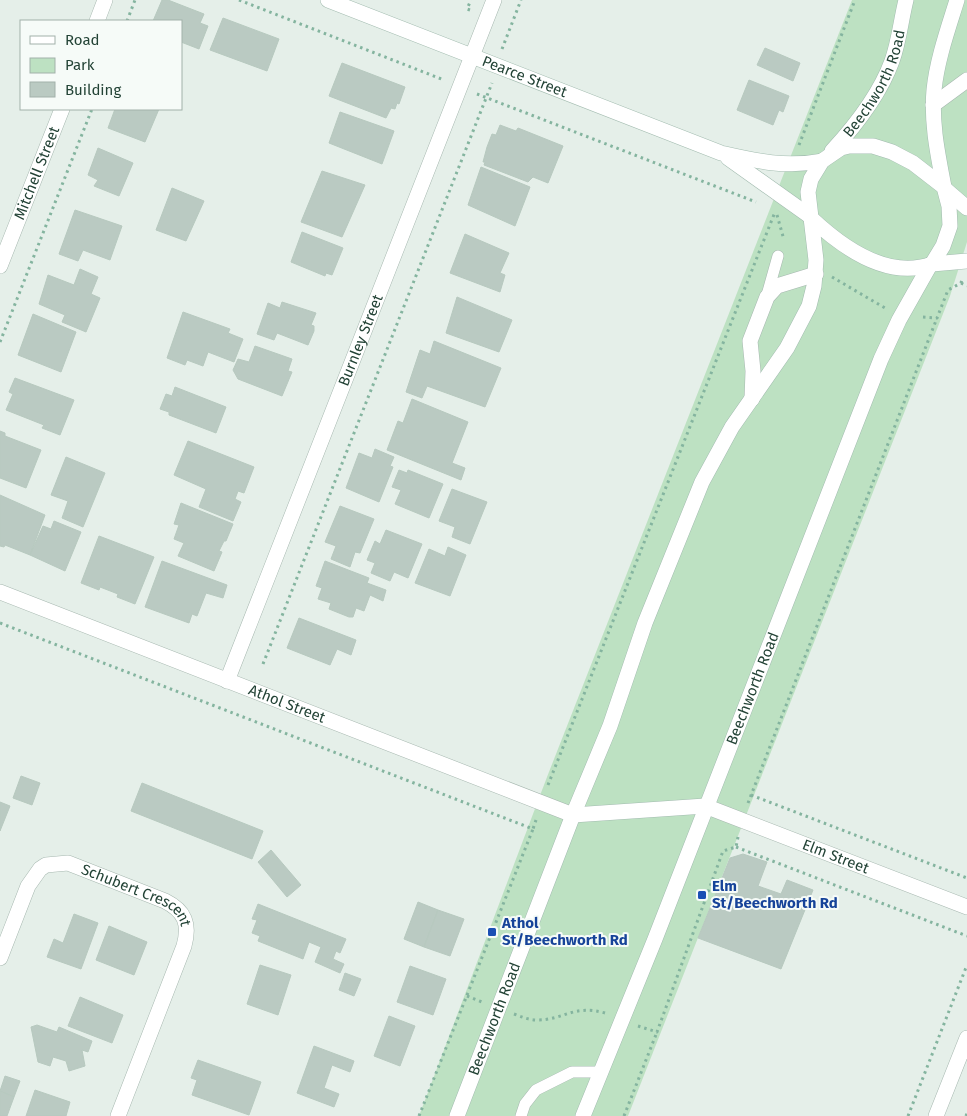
<svg xmlns="http://www.w3.org/2000/svg" width="967" height="1116" viewBox="0 0 967 1116" font-family="'Fira Sans',sans-serif">
	<style>
		.green { fill: #bde1c2 }
		.building { fill: #bacac2; stroke: #b7c9bf }
		.lines { fill: none; stroke-linecap: round; stroke-linejoin: round }
		.service-casing { stroke: #a7b8b0; stroke-width: 12 }
		.minor-casing { stroke: #a7b8b0; stroke-width: 16 }
		.secondary-casing { stroke: #a3bcb0; stroke-width: 16 }
		.path { stroke: #84b49f; stroke-width: 3; stroke-dasharray: 2.5 4; stroke-linecap: butt }
		.service { stroke: #fff; stroke-width: 11 }
		.minor { stroke: #fff; stroke-width: 15 }
		.secondary { stroke: #fff; stroke-width: 15 }
		.transit-dot { fill: #1a4fb4; stroke: #f6fbf8; stroke-width: 2 }
		.labels { text-anchor: middle; stroke-width: 4; stroke-linejoin: round; paint-order: stroke }
		.street-label { font-size: 15px; fill: #234336; stroke: #f6fbf8 }
		.transit-label { font-size: 15px; font-weight: bold; fill: #164399; stroke: #f6fbf8; text-anchor: start }
	</style>
	<rect width="100%" height="100%" fill="#e5efe9"/>
	<polygon class="green" points="852,0 967,0 967,242 950,296 628,1116 419,1116 547,777"/>
	<g class="building">
		<polygon points="162,0 168,0 204,14 200,23 208,26 199,49 181,42 181,21 153,21"/>
		<polygon points="223,18 279,39 267,71 210,50"/>
		<polygon points="765,48 800,63 793,81 757,65"/>
		<polygon points="342,63 405,87 399,104 397,103 395,109 391,108 386,118 329,96"/>
		<polygon points="749,80 789,96 783,112 779,110 773,125 737,110"/>
		<polygon points="115,109 159,109 145,142 108,128"/>
		<polygon points="340,112 394,131 382,164 329,143"/>
		<polygon points="500,125 516,131 518,128 563,146 548,183 533,177 528,182 484,165 485,162 483,162 487,147 492,134 496,135"/>
		<polygon points="98,148 133,163 119,196 94,186 98,180 88,175"/>
		<polygon points="481,167 530,187 515,226 468,205"/>
		<polygon points="322,171 365,185 342,237 301,222"/>
		<polygon points="172,188 204,201 186,241 156,230"/>
		<polygon points="75,210 122,226 110,260 83,250 78,261 59,254"/>
		<polygon points="302,232 343,248 332,275 326,273 325,276 291,262"/>
		<polygon points="465,234 509,253 500,273 505,275 500,292 450,273"/>
		<polygon points="80,269 98,277 91,294 100,298 86,332 62,322 65,315 39,304 48,275 74,285"/>
		<polygon points="457,297 512,320 499,352 446,333"/>
		<polygon points="282,302 316,313 311,325 314,326 314,331 308,345 277,333 274,340 257,334 268,303 280,308"/>
		<polygon points="183,312 230,329 228,333 243,339 234,362 208,352 203,366 187,360 185,365 167,358"/>
		<polygon points="33,314 76,332 61,372 18,355"/>
		<polygon points="434,341 501,368 485,407 427,386 422,398 406,392 420,350 430,354"/>
		<polygon points="255,346 292,359 288,371 292,372 282,396 238,379 233,370 238,359 249,362"/>
		<polygon points="15,378 74,400 60,435 42,428 44,425 6,410 13,394 9,392"/>
		<polygon points="175,387 226,407 216,433 169,415 169,412 160,409 166,394 172,396"/>
		<polygon points="412,399 468,422 452,463 465,468 461,480 387,450 398,421 403,423"/>
		<polygon points="0,431 5,433 5,436 41,450 26,488 0,478"/>
		<polygon points="188,441 254,467 244,493 238,491 235,499 241,502 233,521 199,507 206,489 174,475"/>
		<polygon points="375,449 394,457 390,466 393,467 379,502 346,488 359,453 372,458"/>
		<polygon points="66,457 105,473 83,527 62,518 68,501 51,495"/>
		<polygon points="399,470 407,473 408,470 443,484 429,518 395,504 401,490 392,487"/>
		<polygon points="452,489 487,502 470,544 452,537 455,527 439,521"/>
		<polygon points="0,495 45,515 30,555 5,545 4,547 0,546"/>
		<polygon points="181,503 233,524 226,541 224,541 219,551 222,552 214,571 178,556 184,543 174,539 179,525 174,524"/>
		<polygon points="340,506 374,519 360,553 355,552 350,567 331,559 336,546 325,542"/>
		<polygon points="54,521 81,532 65,571 30,555 43,526 51,529"/>
		<polygon points="386,530 422,544 408,578 394,572 390,581 371,573 375,563 367,560 375,541 380,544"/>
		<polygon points="99,536 154,557 135,604 117,597 118,594 100,587 99,590 81,583"/>
		<polygon points="448,547 466,555 450,596 415,583 429,549 445,556"/>
		<polygon points="162,561 227,585 223,598 206,593 197,616 192,614 189,623 145,607"/>
		<polygon points="325,561 369,578 367,583 386,590 383,601 370,595 364,611 356,608 353,617 349,617 329,609 331,603 318,599 322,588 316,586"/>
		<polygon points="299,618 356,640 351,655 337,649 330,665 287,648"/>
		<polygon points="21,776 40,783 32,805 13,798"/>
		<polygon points="142,783 263,831 252,859 131,811"/>
		<polygon points="0,802 10,806 0,831"/>
		<polygon points="271,850 301,885 287,897 258,862"/>
		<polygon points="743,854 767,862 758,886 781,894 787,880 813,890 781,969 698,938 730,858"/>
		<polygon points="418,902 438,910 424,947 404,939"/>
		<polygon points="258,904 346,939 340,953 336,951 333,959 344,964 340,973 315,962 321,947 309,942 303,959 258,941 260,936 252,933 257,920 252,919"/>
		<polygon points="438,910 464,919 450,956 424,947"/>
		<polygon points="74,914 98,923 81,969 47,957 54,939 63,943"/>
		<polygon points="109,926 147,942 134,975 96,960"/>
		<polygon points="260,965 291,975 278,1015 247,1004"/>
		<polygon points="410,966 446,979 433,1015 397,1002"/>
		<polygon points="345,973 361,979 354,996 339,990"/>
		<polygon points="80,997 123,1015 112,1043 68,1026"/>
		<polygon points="389,1016 415,1026 400,1066 374,1056"/>
		<polygon points="37,1025 57,1032 59,1027 92,1041 88,1052 82,1050 85,1066 69,1071 66,1061 53,1057 50,1066 38,1062 31,1027"/>
		<polygon points="314,1046 354,1061 350,1072 332,1065 324,1088 339,1094 334,1107 297,1093"/>
		<polygon points="198,1060 261,1082 249,1115 192,1095 197,1080 191,1078"/>
		<polygon points="5,1076 20,1081 14,1097 0,1091"/>
		<polygon points="35,1090 70,1102 66,1116 26,1116"/>
		<polygon points="0,1091 14,1097 7,1116 0,1116"/>
	</g>
	<g class="lines">
		<defs>
			<g id="service">
				<polyline points="767,295 778,256"/>
				<polyline points="521,1116 525,1104 536,1090 572,1072 600,1072"/>
			</g>
			<g id="minor">
				<polyline points="97,21 105,0"/>
				<polyline points="933,105 967,80"/>
				<path id="s1" d="M 0,266 L 62,109"/>
				<polyline points="752,399 753,371 750,341 767,297 777,286 816,274"/>
				<path id="s2" d="M 0,592 L 573,815"/>
				<path id="s3" d="M 227,681 L 494,0"/>
				<path id="s4" d="M 705,806 L 967,907"/>
				<path id="s5" d="M 0,958 L 28,886 L 40,869 L 46,865 L 68,863 L 165,901 C 185,911 190,924 184,946 L 118,1116"/>
				<polyline points="936,1116 967,1038"/>
			</g>
			<g id="secondary">
				<path id="s6" d="M 328,0 L 721,153 C 756,161 786,168 822,161"/>
				<path id="s7" d="M 832,151 C 856,125 880,94 892,61 C 899,42 901,20 906,0"/>
				<polyline points="728,158 811,217"/>
				<path d="M 944,187 C 938,155 931,123 934,90 C 937,60 948,29 957,0"/>
				<polyline points="945,189 967,208"/>
				<polyline points="932,264 967,261"/>
				<polyline points="573,815 705,806"/>
				<path id="s8" d="M 457,1116 L 573,815 L 610,726 L 645,623 L 702,482 L 732,427 L 787,348 L 809,306 L 814,286 L 816,260 L 808,192 L 811,179 L 822,161 L 841,148 L 849,146 L 873,146 L 892,152 L 913,163 L 944,187 L 949,206 L 950,226 L 943,246 L 932,264 C 888,280 842,247 812,219"/>
				<path id="s9" d="M 583,1116 L 655,939 L 881,359 L 899,320 L 930,265"/>
			</g>
		</defs>
		<use href="#service" class="service-casing"/>
		<use href="#minor" class="minor-casing"/>
		<use href="#secondary" class="secondary-casing"/>
		<g class="path">
			<polyline points="239,0 444,80"/>
			<polyline points="470,10 467,9 471,0"/>
			<polyline points="127,21 135,0"/>
			<polyline points="502,49 521,0"/>
			<polyline points="477,94 756,202"/>
			<polyline points="799,145 855,0"/>
			<polyline points="777,215 784,240"/>
			<polyline points="832,277 885,308"/>
			<polyline points="961,283 967,286"/>
			<polyline points="923,317 937,318 948,290 961,283 962,279"/>
			<polyline points="0,342 92,109"/>
			<polyline points="0,623 533,829 536,820"/>
			<polyline points="263,664 492,83"/>
			<polyline points="548,785 775,212"/>
			<polyline points="751,795 967,878"/>
			<polyline points="748,803 937,318"/>
			<polyline points="736,847 967,936"/>
			<polyline points="467,996 482,1002"/>
			<path d="M 514,1014 C 522,1017 529,1020 537,1020 C 564,1020 574,1004 605,1013"/>
			<polyline points="638,1026 657,1032 723,851 736,847 738,837"/>
			<polyline points="419,1116 533,829"/>
			<polyline points="624,1116 657,1032"/>
			<polyline points="908,1116 967,965"/>
			<polyline points="966,1116 967,1113"/>
		</g>
		<use href="#service" class="service"/>
		<use href="#minor" class="minor"/>
		<use href="#secondary" class="secondary"/>
	</g>
	<g class="transit-dot">
		<rect x="697" y="890" width="10" height="10" rx="2.5"/>
		<rect x="487" y="927" width="10" height="10" rx="2.5"/>
	</g>
	<g class="labels">
		<g class="street-label">
			<text dy="5" stroke="none"><textPath href="#s6" startOffset="211">Pearce Street</textPath></text>
			<text dy="5" stroke="none"><textPath href="#s7" startOffset="81">Beechworth Road</textPath></text>
			<text dy="5" stroke="none"><textPath href="#s1" startOffset="100">Mitchell Street</textPath></text>
			<text dy="5" stroke="none"><textPath href="#s3" startOffset="366">Burnley Street</textPath></text>
			<text dy="5" stroke="none"><textPath href="#s9" startOffset="460">Beechworth Road</textPath></text>
			<text dy="5" stroke="none"><textPath href="#s2" startOffset="308">Athol Street</textPath></text>
			<text dy="5" stroke="none"><textPath href="#s4" startOffset="140">Elm Street</textPath></text>
			<text dy="5" stroke="none"><textPath href="#s5" startOffset="204">Schubert Crescent</textPath></text>
			<text dy="5" stroke="none"><textPath href="#s8" startOffset="104">Beechworth Road</textPath></text>
		</g>
		<g class="transit-label">
			<text x="712" y="891">Elm<tspan x="712" dy="17">St/Beechworth Rd</tspan></text>
			<text x="502" y="928">Athol<tspan x="502" dy="17">St/Beechworth Rd</tspan></text>
		</g>
	</g>
	<rect x="20" y="20" width="162" height="90" fill="#f6fbf8" stroke="#a2b1aa"/>
	<rect x="30" y="36" width="25" height="8" fill="#ffffff" stroke="#a2b1aa"/>
	<text x="65" y="45" font-size="15" fill="#234336">Road</text>
	<rect x="30" y="58" width="25" height="15" fill="#bde1c2" stroke="#a2b1aa"/>
	<text x="65" y="70" font-size="15" fill="#234336">Park</text>
	<rect x="30" y="82" width="25" height="15" fill="#bacac2" stroke="#a2b1aa"/>
	<text x="65" y="95" font-size="15" fill="#234336">Building</text>
</svg>
